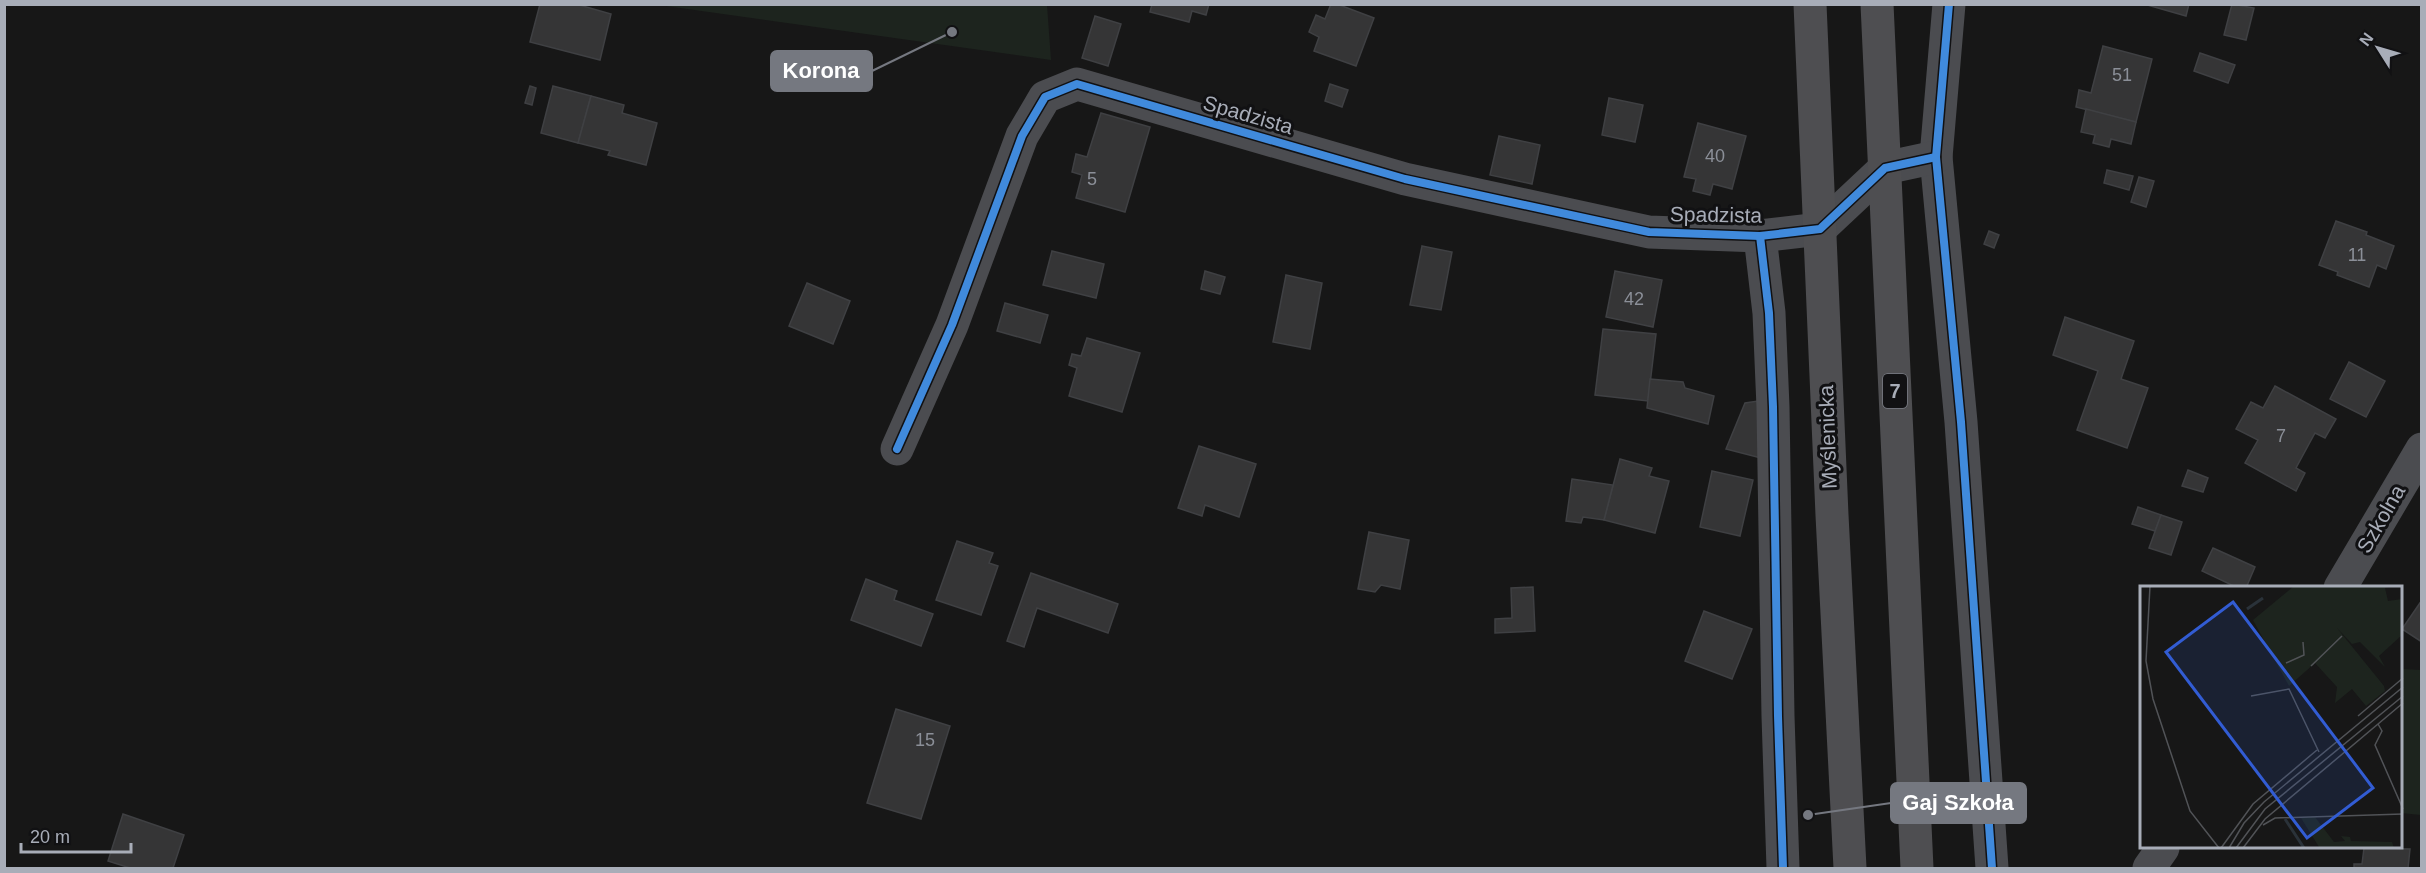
<svg xmlns="http://www.w3.org/2000/svg" width="2426" height="873" viewBox="0 0 2426 873" font-family="Helvetica,sans-serif">
	<style>
		.green { fill: #1d241e }
		.building { fill: #353536; stroke: #3f4043; stroke-width: 1.5 }
		.lines { fill: none; stroke-linecap: round; stroke-linejoin: round }
		.minor { stroke: #4b4c50; stroke-width: 33 }
		.highway { stroke: #4e4e51; stroke-width: 33 }
		.cycleway-casing { stroke: #111113; stroke-width: 11 }
		.cycleway { stroke: #408adc; stroke-width: 8 }
		.labels { text-anchor: middle; stroke-width: 6; stroke-linejoin: round; paint-order: stroke }
		.number-label { font-size: 18px; fill: #8b8f98 }
		.shield { fill: #111113; stroke: #7b7e86; stroke-width: 1.5 }
		.shield-label { font-size: 20px; font-weight: bold; fill: #a8adb8 }
		.street-label { font-size: 21px; fill: #a8adb8; stroke: #111113 }
		.inset-river { fill: none; stroke: #2a3239; stroke-width: 3 }
		.inset-road { fill: none; stroke: #515357; stroke-width: 1.5 }
		.view { fill: #325cd3; fill-opacity: 0.15; stroke: #325cd3; stroke-width: 3 }
		.inset-edge { fill: none; stroke: #a8adb8; stroke-width: 3 }
		.leader { fill: none; stroke: #757880; stroke-width: 2 }
		.callout-dot { fill: #757880; stroke: #111113; stroke-width: 2 }
		.callout { fill: #757880; stroke: #757880; stroke-width: 2 }
		.callout-label { font-size: 22px; text-anchor: middle; font-weight: bold; fill: #fff }
	</style>
	<rect width="100%" height="100%" fill="#171717"/>
	<g class="green">
		<polygon points="659,5 1047,5 1051,60"/>
		<polygon points="2401,669 2421,670 2421,815 2401,813"/>
	</g>
	<g class="building">
		<polygon points="540,4 576,4 611,14 600,60 530,42"/>
		<polygon points="1152,4 1209,4 1206,15 1192,11 1189,22 1150,12"/>
		<polygon points="1331,4 1337,4 1374,18 1356,66 1314,51 1319,37 1309,32 1316,15 1325,19"/>
		<polygon points="2144,4 2189,4 2186,16"/>
		<polygon points="2232,4 2254,8 2246,40 2224,35"/>
		<polygon points="1095,16 1121,24 1108,66 1082,58"/>
		<polygon points="2103,46 2152,59 2136,122 2076,107 2079,90 2091,93"/>
		<polygon points="2200,53 2235,65 2228,83 2194,71"/>
		<polygon points="1330,84 1348,90 1342,107 1325,101"/>
		<polygon points="530,86 536,88 532,105 525,103"/>
		<polygon points="553,86 591,96 578,143 541,133"/>
		<polygon points="591,96 624,105 622,113 657,123 646,165 608,155 610,151 578,143"/>
		<polygon points="1609,98 1643,105 1635,142 1602,135"/>
		<polygon points="2086,109 2136,122 2131,144 2111,139 2109,147 2093,143 2095,135 2081,132"/>
		<polygon points="1101,113 1150,127 1125,212 1076,198 1082,175 1072,172 1076,154 1087,157"/>
		<polygon points="1698,123 1746,136 1732,189 1713,184 1710,195 1693,191 1696,179 1684,177"/>
		<polygon points="1499,136 1540,145 1532,184 1490,175"/>
		<polygon points="2107,170 2133,176 2129,190 2104,183"/>
		<polygon points="2139,177 2154,181 2146,207 2131,202"/>
		<polygon points="2336,221 2364,231 2367,232 2366,235 2394,246 2386,269 2377,265 2369,287 2337,275 2338,272 2319,265"/>
		<polygon points="1989,231 1999,235 1994,248 1984,244"/>
		<polygon points="1422,246 1452,252 1441,310 1410,305"/>
		<polygon points="1052,251 1104,264 1096,298 1043,285"/>
		<polygon points="1205,271 1225,277 1220,294 1201,289"/>
		<polygon points="1615,271 1662,280 1653,327 1606,317"/>
		<polygon points="1286,275 1322,283 1310,349 1273,342"/>
		<polygon points="807,283 850,301 833,344 789,326"/>
		<polygon points="1005,303 1048,315 1040,343 997,331"/>
		<polygon points="2065,317 2134,341 2121,379 2148,388 2127,448 2077,430 2098,371 2053,355"/>
		<polygon points="1603,329 1656,334 1648,401 1595,395"/>
		<polygon points="1087,338 1140,353 1122,412 1069,396 1077,368 1069,365 1072,354 1081,356"/>
		<polygon points="2349,362 2385,381 2366,417 2330,399"/>
		<polygon points="1650,379 1683,382 1685,388 1714,396 1708,424 1647,408"/>
		<polygon points="2275,386 2336,419 2325,438 2315,433 2296,468 2305,473 2296,491 2245,463 2258,440 2236,429 2251,402 2263,408"/>
		<polygon points="1758,401 1761,458 1726,449 1745,403"/>
		<polygon points="1199,446 1256,464 1239,517 1205,505 1202,516 1178,508"/>
		<polygon points="1620,459 1652,468 1649,476 1669,481 1655,533 1604,520"/>
		<polygon points="2188,470 2208,478 2203,492 2182,486"/>
		<polygon points="1712,471 1753,480 1740,536 1700,527"/>
		<polygon points="1572,479 1613,485 1604,520 1583,517 1581,523 1566,521"/>
		<polygon points="2138,507 2161,515 2155,531 2132,524"/>
		<polygon points="2161,515 2182,522 2171,555 2149,548"/>
		<polygon points="1369,532 1409,540 1400,589 1381,585 1375,592 1358,589"/>
		<polygon points="957,541 993,553 989,563 998,566 981,615 936,600"/>
		<polygon points="2213,548 2255,567 2246,588 2238,588 2202,571"/>
		<polygon points="1031,573 1118,604 1108,633 1037,608 1024,647 1007,641"/>
		<polygon points="866,579 897,591 894,600 933,614 921,646 851,620"/>
		<polygon points="1533,587 1535,631 1495,633 1495,619 1512,618 1511,588"/>
		<polygon points="2422,600 2422,642 2402,629"/>
		<polygon points="1704,611 1752,629 1732,679 1685,661"/>
		<polygon points="896,709 950,726 921,819 867,803"/>
		<polygon points="123,814 184,835 173,868 130,868 108,861"/>
		<polygon points="2364,848 2410,849 2408,868 2354,868 2354,864 2362,864"/>
	</g>
	<g class="lines">
		<g class="minor">
			<polyline points="1949,4 1936,157 1961,422 1992,868"/>
			<polyline points="1760,236 1769,313 1773,407 1778,716 1783,868"/>
			<polyline points="897,449 952,325 1022,136 1045,97 1077,84 1405,179 1649,232 1760,236 1820,229 1885,168 1936,157"/>
			<polyline points="2340,588 2422,449"/>
			<polyline points="2149,868 2163,848"/>
		</g>
		<g class="highway">
			<polyline points="1810,4 1832,515 1850,868"/>
			<polyline points="1877,4 1917,868"/>
		</g>
		<defs>
			<g id="cycleway">
				<polyline points="1949,4 1936,157 1961,422 1992,868"/>
				<polyline points="1760,236 1769,313 1773,407 1778,716 1783,868"/>
				<polyline points="897,449 952,325 1022,136 1045,97 1077,84 1405,179 1649,232 1760,236 1820,229 1885,168 1936,157"/>
			</g>
		</defs>
		<use href="#cycleway" class="cycleway-casing"/>
		<use href="#cycleway" class="cycleway"/>
	</g>
	<g class="labels">
		<g class="number-label">
			<text x="2122" y="81">51</text>
			<text x="1715" y="162">40</text>
			<text x="1092" y="185">5</text>
			<text x="2357" y="261">11</text>
			<text x="1634" y="305">42</text>
			<text x="2281" y="442">7</text>
			<text x="925" y="746">15</text>
		</g>
		<rect class="shield" x="1883" y="374" width="24" height="34" rx="4.5"/>
		<g class="shield-label">
			<text x="1895" y="398">7</text>
		</g>
		<g class="street-label">
			<text transform="translate(1248 115) rotate(16)" y="7">Spadzista</text>
			<text transform="translate(1716 215) rotate(1)" y="7">Spadzista</text>
			<text transform="translate(1828 437) rotate(-92)" y="7">Myślenicka</text>
			<text transform="translate(2381 519) rotate(-60)" y="7">Szkolna</text>
		</g>
	</g>
	<g transform="translate(2140 586)">
		<rect width="262" height="262" fill="#171717"/>
		<path d="M 154,0 L 252,0 L 245,2 L 248,15 L 262,13 L 262,49 L 239,70 L 245,81 L 220,56 L 212,58 L 197,42 L 244,100 L 245,105 L 226,120 L 212,103 L 195,117 L 197,101 L 175,77 L 149,100 L 113,34 ZM 175,231 L 194,256 L 205,255 L 201,250 L 210,251 L 211,255 L 252,256 L 254,262 L 174,262 L 179,261 L 161,232 Z" fill="#1d241e"/>
		<path class="inset-river" d="M 107,23 L 123,12M 145,233 L 164,262"/>
		<path class="inset-road" d="M 10,0 L 6,75 L 13,113 L 50,225 L 79,262M 146,77 L 164,69 L 163,56M 171,80 L 202,50M 111,110 L 149,103 L 179,166M 218,130 L 263,92M 238,138 L 242,145 L 235,159 L 263,223M 123,239 L 135,232 L 263,228M 81,262 L 113,218 L 177,164M 89,262 L 104,237 L 124,216 L 263,101M 96,262 L 125,223 L 263,110M 103,262 L 125,233 L 263,117"/>
		<path class="view" d="M 93,16 L 233,202 L 167,252 L 26,66 Z"/>
		<rect width="262" height="262" class="inset-edge"/>
	</g>
	<path class="leader" d="M952 32L872 71M1808 815L1891 803"/>
	<g class="callout-dot">
		<circle cx="952" cy="32" r="6"/>
		<circle cx="1808" cy="815" r="6"/>
	</g>
	<g class="callout">
		<rect x="771" y="51" width="101" height="40" rx="6"/>
		<rect x="1891" y="783" width="135" height="40" rx="6"/>
	</g>
	<g class="callout-label">
		<text x="821" y="78">Korona</text>
		<text x="1958" y="810">Gaj Szkoła</text>
	</g>
	<rect width="2426" height="873" fill="none" stroke="#a8adb8" stroke-width="12"/>
	<g transform="translate(2378 48) rotate(307)" stroke="#111113" stroke-width="4.5" paint-order="stroke">
	<path d="M0-4.5L10 22L0 15L-10 22Z" fill="#a8adb8"/>
	<text y="-9" font-size="16" font-weight="bold" text-anchor="middle" fill="#a8adb8">N</text>
	</g>
	<path d="M21 843v9h110v-9" fill="none" stroke="#a8adb8" stroke-width="3"/>
	<text x="30" y="843" font-size="18" fill="#a8adb8" stroke="#111113" stroke-width="4.5" paint-order="stroke">20 m</text>
</svg>
